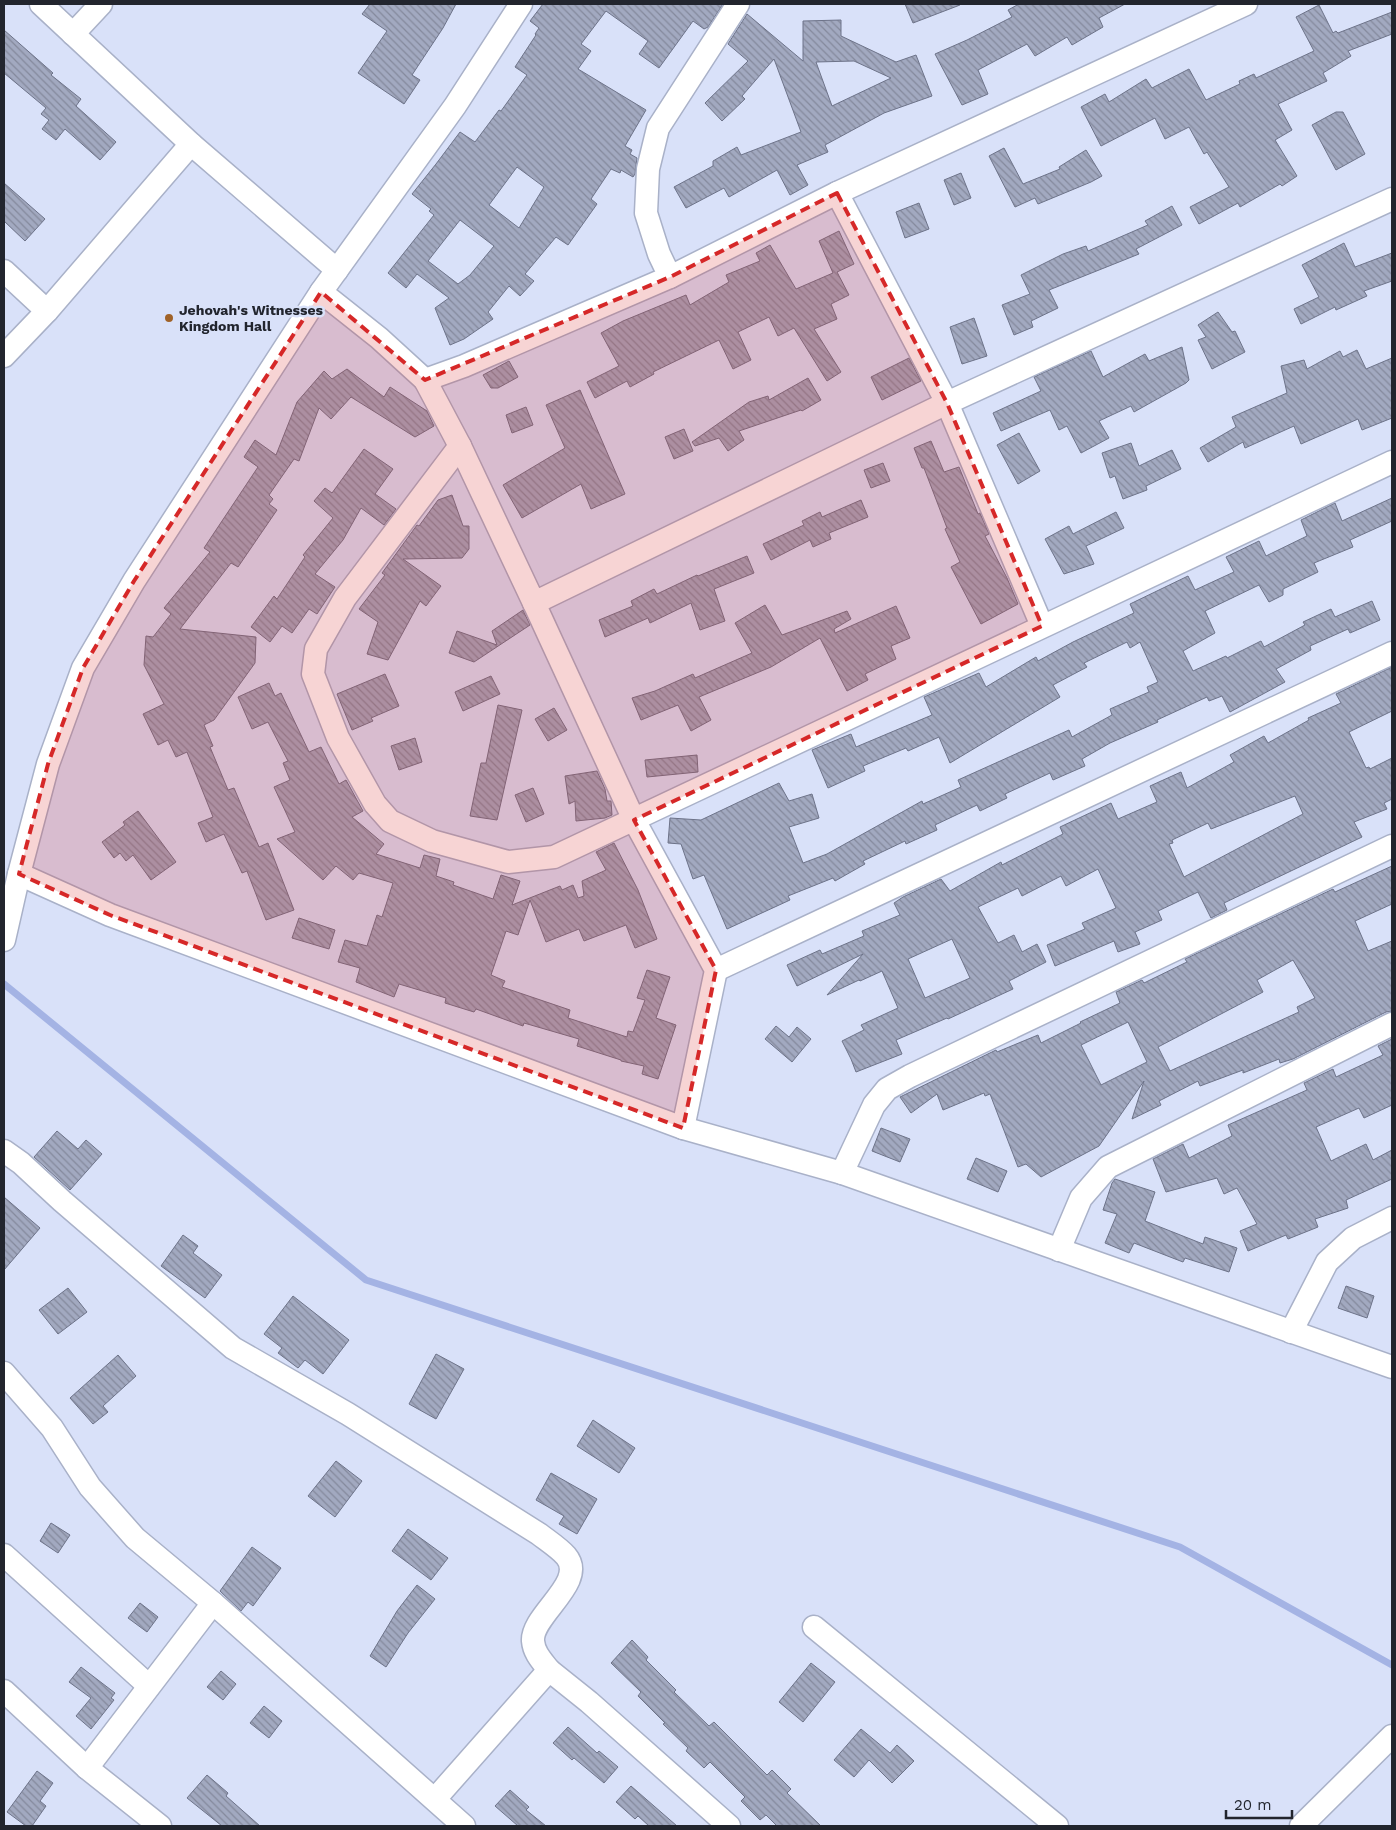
<svg xmlns="http://www.w3.org/2000/svg" width="1396" height="1830" viewBox="0 0 1396 1830" font-family="'Work Sans',sans-serif">
	<style>
		.lines { fill: none; stroke-linecap: round; stroke-linejoin: round }
		.stream { stroke: #a4b3e4; stroke-width: 7 }
		.building { fill: url(#building-back-hatch); stroke: #6d7389; fill-rule: evenodd }
		.minor-casing { stroke: #a9b1c8; stroke-width: 25 }
		.minor { stroke: #fff; stroke-width: 22 }
		.marked { fill: #d62828; fill-opacity: 0.2; stroke: #d62828; stroke-width: 4; stroke-dasharray: 10 6; stroke-linejoin: round }
		.poi-dot { fill: #a06228; stroke: #d9e1f9; stroke-width: 2 }
		.labels { text-anchor: middle; stroke-width: 5; stroke-linejoin: round; paint-order: stroke }
		.poi-label { font-size: 14px; font-weight: bold; fill: #22252e; stroke: #d9e1f9; text-anchor: start }
	</style>
	<defs>
		<pattern id="building-back-hatch" width="6" height="6" patternUnits="userSpaceOnUse" patternTransform="scale(1.25)"><rect width="6" height="6" fill="#a2a9c0"/><path d="M-1 5l2 2M0 0l6 6M5-1l2 2" fill="none" stroke="#84899c"/></pattern>
	</defs>
	<rect width="100%" height="100%" fill="#d9e1f9"/>
	<g class="lines">
		<polyline class="stream" points="4,984 366,1280 1180,1547 1392,1665"/>
	</g>
	<g class="building">
		<polygon points="370,4 456,4 443,28 412,75 420,80 404,104 358,73 387,31 362,14"/>
		<path d="M 543,4 L 723,4 L 708,27 L 704,29 L 693,21 L 659,68 L 639,54 L 648,41 L 606,11 L 581,44 L 591,51 L 578,69 L 646,110 L 625,146 L 632,150 L 630,154 L 637,158 L 635,174 L 633,177 L 621,170 L 620,173 L 611,169 L 591,199 L 597,204 L 568,245 L 556,237 L 525,274 L 534,281 L 520,296 L 509,286 L 488,312 L 493,319 L 464,339 L 450,345 L 435,308 L 449,298 L 417,274 L 406,288 L 388,273 L 434,215 L 429,211 L 431,209 L 412,194 L 436,164 L 460,132 L 475,142 L 499,110 L 501,111 L 527,75 L 515,67 L 536,35 L 535,34 L 539,28 L 530,21 ZM 517,167 L 544,187 L 519,228 L 489,205 ZM 460,220 L 494,246 L 470,275 L 458,284 L 428,261 Z"/>
		<polygon points="905,4 960,4 960,5 913,23"/>
		<polygon points="1019,4 1125,4 1099,18 1103,27 1072,45 1067,37 1035,56 1027,44 978,70 988,94 962,105 935,54 967,40 1012,17 1008,10"/>
		<polygon points="1319,5 1333,33 1336,31 1338,33 1392,12 1392,34 1348,51 1351,56 1323,73 1327,81 1278,104 1292,130 1275,140 1297,176 1282,186 1280,184 1240,207 1238,203 1199,224 1190,207 1229,187 1207,152 1204,154 1189,127 1165,139 1155,118 1101,146 1081,107 1105,94 1109,102 1146,79 1152,88 1189,69 1206,100 1240,84 1239,81 1254,74 1256,78 1314,51 1296,17"/>
		<path d="M 747,14 L 803,61 L 803,21 L 841,20 L 841,36 L 896,62 L 916,55 L 932,96 L 884,113 L 825,145 L 828,152 L 797,165 L 808,185 L 790,195 L 777,170 L 729,197 L 724,188 L 686,208 L 674,187 L 713,166 L 713,161 L 737,147 L 741,155 L 801,132 L 774,59 L 742,96 L 745,99 L 722,121 L 705,103 L 748,61 L 728,44 ZM 854,61 L 891,78 L 832,106 L 816,62 Z"/>
		<polygon points="4,30 53,73 51,75 81,99 76,106 116,142 100,160 65,129 56,140 42,129 49,120 41,114 46,108 4,73"/>
		<polygon points="1336,112 1343,112 1365,154 1336,170 1312,125"/>
		<polygon points="1004,148 1023,184 1060,169 1059,167 1086,150 1102,176 1091,182 1038,204 1035,198 1015,207 989,156"/>
		<polygon points="961,173 971,198 954,205 944,180"/>
		<polygon points="4,183 45,219 25,241 4,221"/>
		<polygon points="919,203 929,229 905,238 896,212"/>
		<polygon points="1172,206 1182,225 1136,249 1139,254 1049,290 1058,308 1031,321 1033,327 1014,335 1002,305 1030,294 1021,275 1063,254 1086,246 1088,251 1148,225 1145,221"/>
		<polygon points="839,231 854,264 837,272 849,295 831,304 837,319 814,329 841,372 827,381 794,328 778,336 769,317 738,332 751,360 733,369 719,340 653,372 654,374 630,387 627,381 595,398 587,382 619,366 601,333 623,321 686,295 690,305 729,282 726,275 760,261 756,253 770,245 796,289 833,273 819,241"/>
		<polygon points="1344,243 1355,267 1392,253 1392,281 1364,291 1367,296 1336,310 1335,307 1301,324 1294,309 1319,297 1302,265"/>
		<polygon points="1218,312 1232,332 1235,331 1245,352 1212,369 1198,340 1206,337 1198,325"/>
		<polygon points="974,318 987,356 962,364 950,327"/>
		<polygon points="1182,347 1189,380 1186,383 1134,412 1131,406 1099,421 1109,438 1081,453 1067,426 1059,430 1050,410 1001,431 993,413 1041,391 1034,377 1091,351 1103,377 1145,354 1149,361"/>
		<polygon points="1357,350 1366,369 1392,358 1392,418 1362,430 1358,419 1301,444 1294,426 1245,448 1243,442 1208,462 1200,448 1236,427 1232,417 1287,393 1281,366 1304,360 1307,369 1340,351 1343,357"/>
		<polygon points="909,358 921,381 882,400 871,377"/>
		<polygon points="509,361 518,377 498,388 491,388 483,375"/>
		<polygon points="347,369 384,397 390,387 427,411 434,426 415,437 351,397 331,419 319,408 299,461 294,459 269,495 273,499 269,504 277,510 238,567 231,563 180,629 256,637 255,663 214,720 204,725 213,746 210,747 228,790 234,788 259,847 268,843 294,910 266,920 247,871 242,873 224,834 206,842 198,823 213,817 187,752 176,757 168,740 158,745 143,714 164,704 144,665 146,636 153,637 171,614 164,608 210,552 204,548 258,467 244,457 255,440 276,455 297,402 324,371 332,379"/>
		<polygon points="808,378 821,400 802,411 801,410 739,431 744,440 728,451 719,438 695,446 692,442 749,402 768,396 769,400"/>
		<polygon points="580,390 625,494 591,509 581,484 522,518 503,485 565,448 546,405"/>
		<polygon points="526,407 533,425 512,433 506,415"/>
		<polygon points="684,429 693,451 674,459 665,437"/>
		<polygon points="1019,433 1040,471 1018,484 997,445"/>
		<polygon points="931,441 944,472 959,467 978,514 980,513 989,534 985,536 1007,578 1018,604 981,624 951,567 960,562 945,529 947,528 924,468 922,468 914,448"/>
		<polygon points="1131,443 1139,466 1172,450 1181,469 1146,486 1147,490 1123,499 1115,476 1110,478 1102,453"/>
		<polygon points="364,449 393,469 375,494 396,509 384,525 361,508 343,540 315,574 335,587 317,614 309,609 292,633 282,626 270,642 251,627 274,596 277,599 305,557 303,555 333,518 314,501 325,488 332,493"/>
		<polygon points="883,463 890,481 871,488 864,470"/>
		<polygon points="452,495 463,526 469,526 469,549 462,558 403,559 441,586 426,606 420,601 388,660 367,654 378,622 359,609 385,575 382,573 417,525 419,526 438,500"/>
		<polygon points="1392,498 1392,521 1350,540 1353,547 1314,563 1318,572 1283,589 1283,595 1269,602 1259,585 1205,611 1215,633 1183,651 1193,671 1226,656 1227,658 1261,641 1264,647 1305,625 1303,622 1331,609 1335,617 1372,601 1380,620 1350,633 1348,629 1310,646 1311,650 1276,669 1285,682 1230,712 1222,696 1209,701 1207,697 1157,720 1158,722 1110,743 1082,759 1085,766 1053,780 1050,773 1005,794 1007,798 980,811 977,805 935,825 937,830 906,844 905,841 863,861 865,864 835,881 833,878 788,896 790,900 727,929 704,875 693,879 681,844 668,843 670,818 701,820 779,783 789,801 812,794 819,818 789,827 803,863 827,854 922,801 923,804 961,787 958,780 1069,730 1072,737 1112,715 1110,709 1149,692 1147,687 1158,682 1140,642 1130,648 1127,642 1084,663 1087,667 1053,685 1060,697 950,763 939,737 908,751 906,748 863,766 865,771 828,788 812,750 851,734 856,747 932,715 924,697 979,673 986,687 1036,657 1038,661 1073,642 1134,613 1130,604 1188,576 1195,590 1234,572 1226,557 1259,541 1266,556 1307,536 1301,520 1335,503 1342,521"/>
		<polygon points="861,500 868,517 829,533 831,539 813,547 810,540 771,560 763,544 804,525 802,521 820,512 822,517"/>
		<polygon points="1116,512 1124,528 1086,546 1094,564 1064,574 1045,539 1069,526 1073,534"/>
		<polygon points="747,556 754,573 714,589 725,621 700,630 691,603 650,623 648,618 605,637 599,620 633,606 631,601 654,589 657,594 697,575 698,576"/>
		<polygon points="765,605 782,635 847,611 851,619 834,629 835,633 896,606 910,638 891,646 896,659 865,674 868,680 847,691 820,638 771,667 699,697 711,720 691,731 678,705 641,720 632,698 655,691 693,674 695,678 752,653 735,623"/>
		<polygon points="523,610 530,625 474,662 449,653 457,631 497,645 492,631"/>
		<path d="M 1392,667 L 1392,711 L 1349,732 L 1366,768 L 1369,767 L 1370,769 L 1392,758 L 1392,799 L 1384,803 L 1387,809 L 1354,822 L 1362,837 L 1224,903 L 1227,910 L 1211,918 L 1198,892 L 1158,911 L 1162,920 L 1135,932 L 1140,944 L 1118,952 L 1114,941 L 1055,966 L 1047,945 L 1085,929 L 1082,923 L 1116,908 L 1098,869 L 1066,886 L 1061,876 L 1022,896 L 1018,888 L 978,907 L 998,943 L 1014,935 L 1022,952 L 1037,944 L 1046,962 L 1009,981 L 1013,989 L 948,1019 L 947,1018 L 896,1040 L 902,1054 L 856,1072 L 851,1059 L 842,1041 L 864,1030 L 861,1025 L 898,1008 L 882,971 L 860,981 L 859,980 L 827,995 L 863,954 L 797,986 L 787,965 L 820,950 L 822,954 L 864,936 L 862,931 L 900,915 L 894,903 L 903,897 L 941,879 L 950,891 L 1001,862 L 1002,865 L 1063,834 L 1060,827 L 1111,803 L 1118,819 L 1157,802 L 1150,786 L 1181,772 L 1187,788 L 1234,762 L 1230,755 L 1264,736 L 1268,743 L 1309,720 L 1308,718 L 1341,703 L 1336,694 ZM 1295,796 L 1303,814 L 1184,877 L 1169,844 L 1173,843 L 1172,840 L 1208,823 L 1211,829 ZM 952,939 L 970,978 L 925,998 L 908,959 Z"/>
		<polygon points="385,674 399,706 371,718 373,721 352,730 337,694"/>
		<polygon points="491,676 500,694 463,711 455,692"/>
		<polygon points="269,683 275,696 281,693 309,752 321,747 339,784 346,780 363,811 352,817 384,844 376,854 420,868 424,855 440,859 436,876 454,882 453,885 493,899 501,875 520,881 512,905 560,886 562,890 573,885 578,898 584,896 582,881 606,870 596,852 614,843 638,890 657,939 635,948 626,925 584,941 579,929 546,942 530,900 518,935 506,931 491,975 505,981 502,987 570,1010 568,1018 627,1037 628,1031 633,1032 645,1000 637,998 647,970 670,977 656,1018 676,1025 658,1079 642,1074 644,1066 621,1061 621,1060 577,1046 579,1039 524,1023 523,1026 476,1009 474,1012 445,1003 446,998 399,984 394,997 356,982 360,968 338,962 345,940 367,946 377,915 382,917 393,883 359,873 353,880 336,866 323,880 277,839 295,832 274,787 290,780 283,763 288,761 268,722 252,729 238,697"/>
		<polygon points="498,705 522,710 497,820 470,816 481,763 486,763"/>
		<polygon points="554,708 567,730 548,741 535,719"/>
		<polygon points="415,738 422,762 399,770 391,746"/>
		<polygon points="697,755 698,772 647,777 645,760"/>
		<polygon points="597,771 605,789 607,801 611,801 612,815 605,818 576,821 575,801 569,804 565,776"/>
		<polygon points="533,788 544,814 526,822 515,795"/>
		<polygon points="138,811 176,862 151,880 133,855 126,861 120,853 114,858 102,842 125,825 123,822"/>
		<path d="M 1392,866 L 1392,904 L 1355,921 L 1368,951 L 1392,941 L 1392,1011 L 1386,1012 L 1293,1059 L 1280,1063 L 1279,1059 L 1243,1073 L 1243,1070 L 1200,1086 L 1198,1081 L 1159,1101 L 1161,1105 L 1132,1119 L 1144,1081 L 1099,1146 L 1041,1177 L 1026,1164 L 1018,1167 L 990,1094 L 985,1096 L 984,1093 L 943,1110 L 937,1094 L 911,1113 L 900,1097 L 996,1050 L 997,1052 L 1038,1035 L 1041,1043 L 1081,1023 L 1080,1022 L 1120,1003 L 1116,992 L 1142,980 L 1144,983 L 1187,962 L 1185,959 L 1333,889 L 1335,892 ZM 1293,960 L 1315,998 L 1297,1007 L 1299,1012 L 1170,1071 L 1158,1047 L 1263,992 L 1257,980 ZM 1128,1022 L 1147,1062 L 1101,1085 L 1081,1045 Z"/>
		<polygon points="299,918 335,930 329,949 292,938"/>
		<polygon points="776,1026 789,1037 797,1027 811,1039 792,1062 765,1039"/>
		<polygon points="1392,1039 1392,1105 1364,1118 1359,1108 1316,1127 1331,1161 1366,1144 1373,1160 1392,1150 1392,1179 1346,1200 1348,1208 1315,1219 1318,1227 1288,1239 1286,1235 1248,1251 1240,1231 1257,1224 1237,1188 1224,1194 1217,1178 1166,1192 1153,1159 1183,1144 1189,1158 1232,1136 1228,1125 1307,1090 1304,1083 1333,1069 1336,1077 1383,1055 1378,1046"/>
		<polygon points="881,1128 910,1139 900,1162 872,1151"/>
		<polygon points="57,1131 78,1149 86,1140 102,1154 70,1190 34,1157"/>
		<polygon points="976,1158 1007,1171 998,1192 967,1179"/>
		<polygon points="1115,1179 1155,1192 1145,1221 1203,1244 1205,1237 1237,1248 1229,1272 1185,1258 1183,1262 1134,1243 1129,1253 1105,1243 1117,1214 1103,1210 1112,1183"/>
		<polygon points="4,1197 40,1228 4,1270"/>
		<polygon points="183,1235 198,1246 193,1253 222,1275 205,1298 161,1266"/>
		<polygon points="1346,1286 1374,1296 1367,1318 1338,1308"/>
		<polygon points="68,1288 87,1312 58,1334 39,1310"/>
		<polygon points="293,1296 349,1340 323,1374 305,1360 298,1368 278,1353 282,1348 264,1334"/>
		<polygon points="436,1354 464,1369 436,1419 409,1404"/>
		<polygon points="118,1355 136,1376 103,1406 108,1412 93,1424 70,1398"/>
		<polygon points="593,1420 635,1448 619,1473 577,1446"/>
		<polygon points="336,1461 362,1481 335,1517 308,1496"/>
		<polygon points="551,1473 597,1499 577,1534 559,1524 564,1516 536,1500"/>
		<polygon points="51,1523 70,1535 58,1553 40,1541"/>
		<polygon points="408,1529 448,1558 431,1580 392,1551"/>
		<polygon points="252,1547 281,1568 253,1606 248,1602 241,1611 220,1591"/>
		<polygon points="417,1585 435,1599 408,1633 386,1667 370,1656 397,1611"/>
		<polygon points="140,1603 158,1617 147,1632 128,1618"/>
		<polygon points="632,1640 648,1657 646,1660 676,1690 674,1692 709,1726 714,1722 767,1775 772,1770 791,1789 787,1793 821,1826 777,1826 766,1815 760,1820 741,1801 745,1797 710,1762 704,1768 686,1751 688,1748 663,1724 665,1723 638,1696 641,1692 611,1663"/>
		<polygon points="811,1663 835,1682 803,1722 779,1702"/>
		<polygon points="81,1667 115,1693 111,1698 114,1700 91,1729 76,1716 91,1698 69,1682"/>
		<polygon points="221,1671 236,1684 223,1700 207,1687"/>
		<polygon points="264,1706 282,1721 269,1738 250,1723"/>
		<polygon points="568,1727 597,1753 599,1751 618,1767 604,1783 574,1758 572,1760 553,1743"/>
		<polygon points="861,1729 890,1753 897,1745 914,1761 892,1783 869,1760 854,1777 834,1760"/>
		<polygon points="37,1771 53,1783 40,1801 46,1806 32,1826 26,1826 7,1812"/>
		<polygon points="207,1775 228,1793 226,1796 260,1826 222,1826 187,1798"/>
		<polygon points="631,1786 677,1826 649,1826 638,1816 635,1819 616,1802"/>
		<polygon points="510,1790 529,1807 526,1810 546,1826 518,1826 495,1806"/>
	</g>
	<g class="lines">
		<defs>
			<g id="minor">
				<polyline points="41,4 191,144 337,270"/>
				<polyline points="73,34 101,4"/>
				<polyline points="837,193 947,403 1042,626"/>
				<polyline points="4,271 47,311"/>
				<polyline points="670,277 837,193 1246,4"/>
				<polyline points="321,292 379,338 425,380 460,446 534,603 947,403 1392,199"/>
				<polyline points="4,356 47,311 191,144"/>
				<polyline points="425,380 464,366 670,277 659,254 646,213 648,169 658,128 738,4"/>
				<polyline points="460,446 345,598 316,649 313,674 338,738 375,804 390,821 432,841 508,862 554,857 1392,462"/>
				<polyline points="534,603 634,820 716,970 683,1128"/>
				<polyline points="19,874 110,915 683,1128 842,1173 1392,1367"/>
				<polyline points="4,940 19,874 48,764 83,668 134,581 321,292 455,106 521,4"/>
				<polyline points="716,970 1392,653"/>
				<path d="M 4,1151 L 21,1163 L 62,1201 L 233,1348 L 348,1414 L 539,1534 C 548,1541 559,1548 566,1556 C 588,1582 531,1615 533,1641 C 534,1653 542,1661 549,1670"/>
				<polyline points="842,1173 874,1105 887,1089 910,1076 1392,846"/>
				<polyline points="1059,1250 1081,1198 1108,1167 1392,1024"/>
				<polyline points="1291,1332 1327,1262 1353,1238 1392,1218"/>
				<polyline points="4,1373 52,1428 90,1487 135,1538 213,1603 464,1826"/>
				<polyline points="4,1555 149,1686"/>
				<polyline points="814,1627 1057,1826"/>
				<polyline points="4,1691 87,1768 160,1826"/>
				<polyline points="87,1768 213,1603"/>
				<polyline points="435,1799 549,1670 589,1702 729,1826"/>
				<polyline points="1301,1826 1392,1736"/>
			</g>
		</defs>
		<use href="#minor" class="minor-casing"/>
		<use href="#minor" class="minor"/>
	</g>
	<path class="marked" d="M 837,193 L 947,403 L 1042,626 L 634,820 L 716,970 L 683,1128 L 110,915 L 19,874 L 48,764 L 83,668 L 134,581 L 321,292 L 425,380 L 670,277 Z"/>
	<circle class="poi-dot" cx="169" cy="318" r="5"/>
	<g class="labels">
		<g class="poi-label">
			<text x="179" y="315">Jehovah's Witnesses<tspan x="179" dy="16">Kingdom Hall</tspan></text>
		</g>
	</g>
	<rect width="1396" height="1830" fill="none" stroke="#22252e" stroke-width="10"/>
	<path d="M1226 1810v8h66v-8" fill="none" stroke="#22252e" stroke-width="2.5"/>
	<text x="1234" y="1810" font-size="15" fill="#22252e" stroke="#d9e1f9" stroke-width="4" paint-order="stroke">20 m</text>
</svg>
